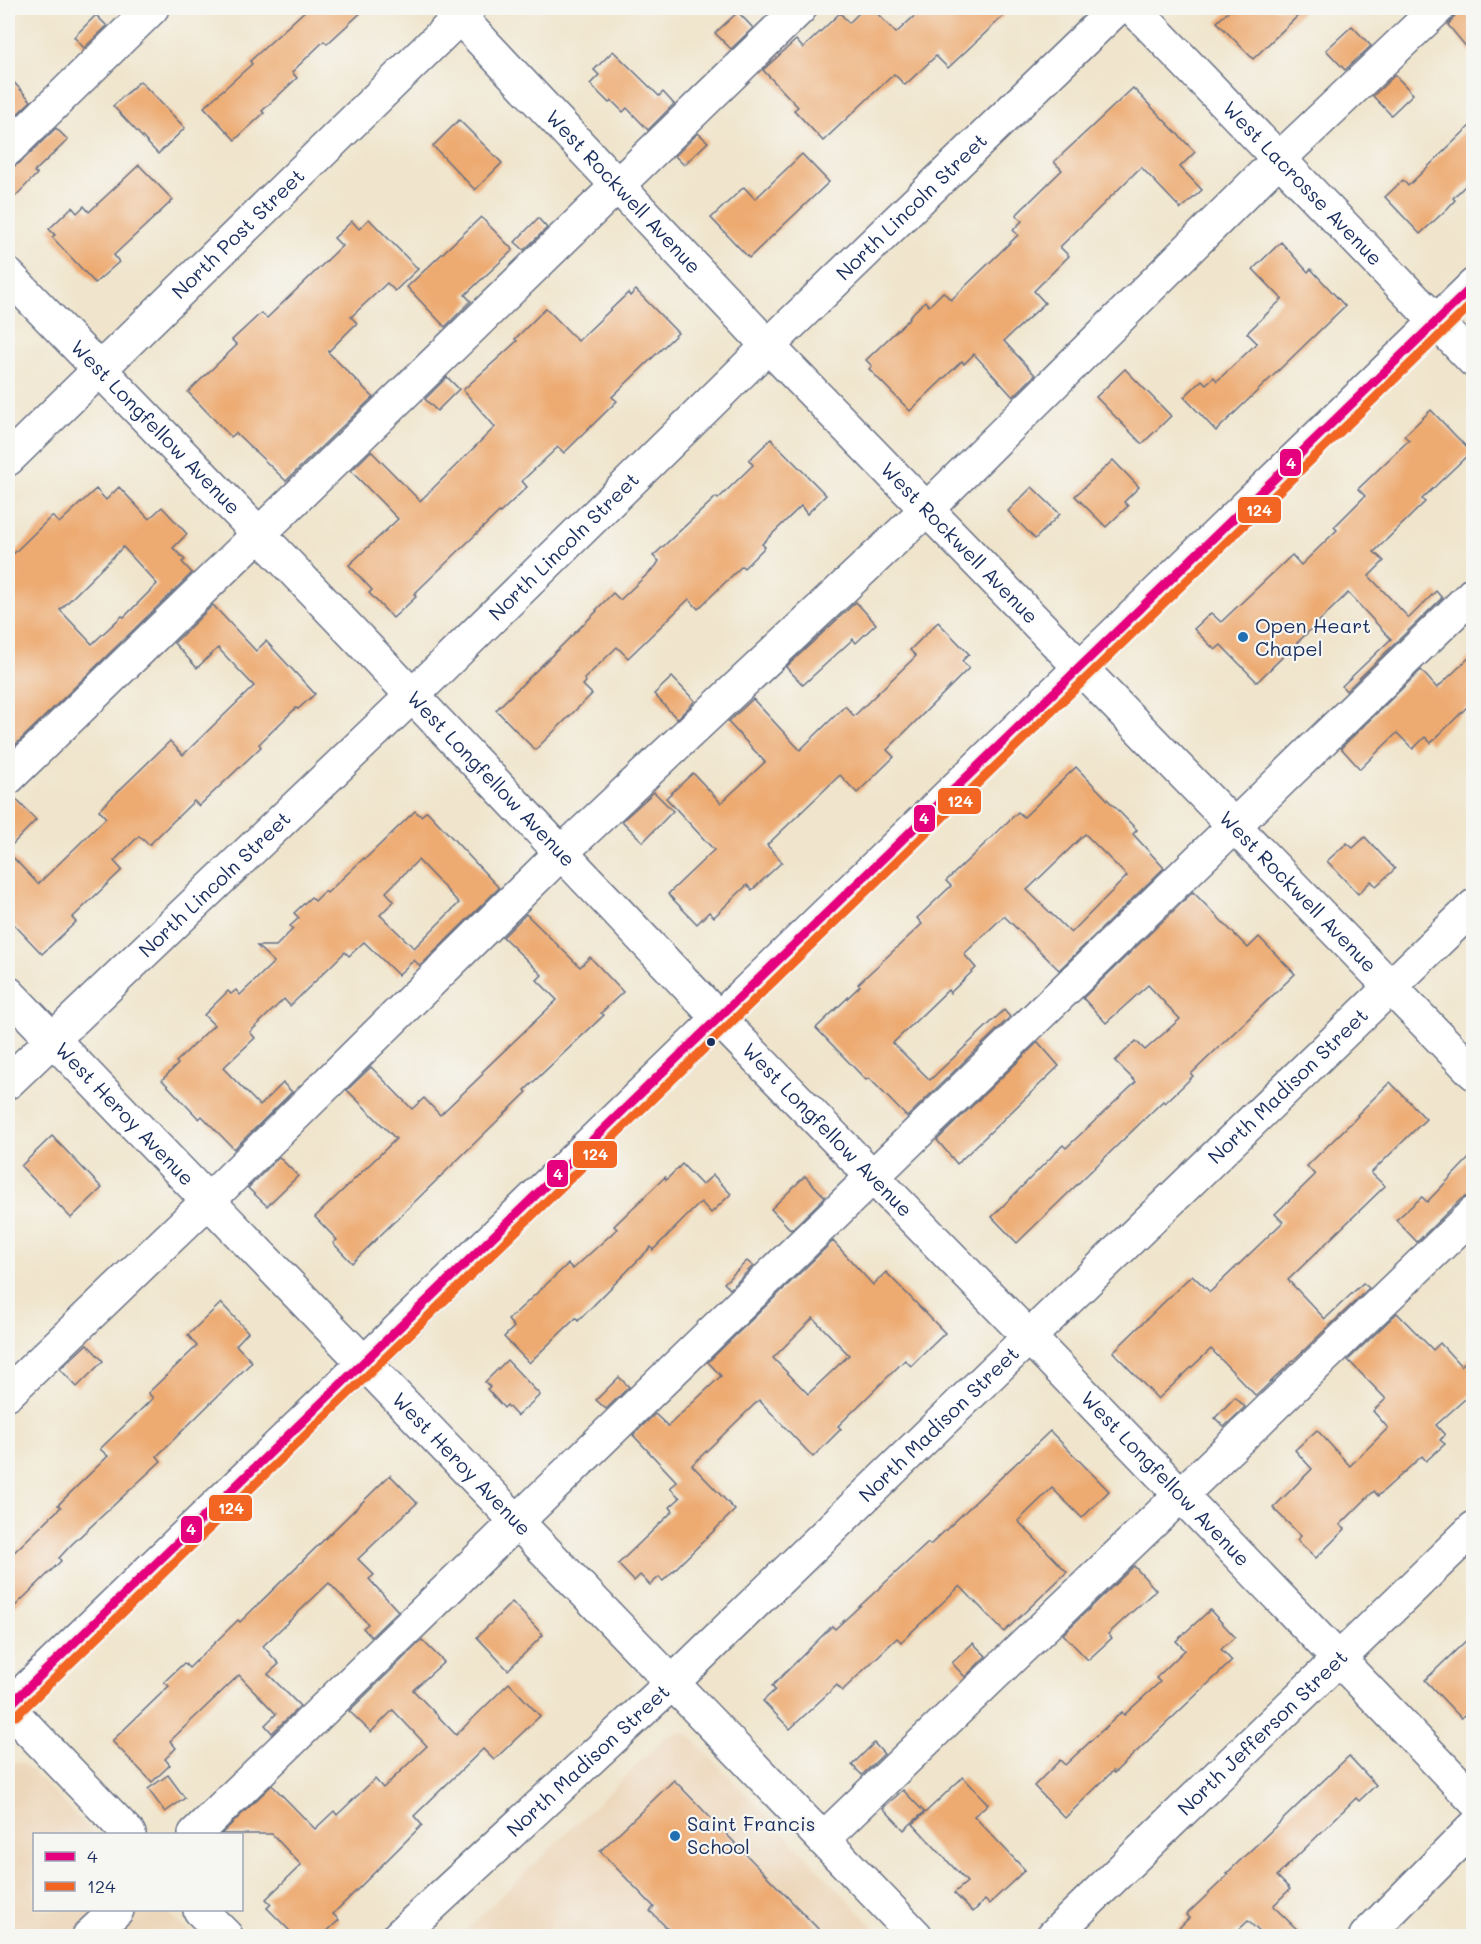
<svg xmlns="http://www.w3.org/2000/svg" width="1481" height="1944" viewBox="0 0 1481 1944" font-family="Mali,sans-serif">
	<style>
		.built { fill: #edd7bb }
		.building { fill: #edaa71; fill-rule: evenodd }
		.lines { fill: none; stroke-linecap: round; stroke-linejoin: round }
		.minor-casing { stroke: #666f84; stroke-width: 36 }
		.major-casing { stroke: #666f84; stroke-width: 36 }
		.minor { stroke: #fff; stroke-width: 33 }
		.major { stroke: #fff; stroke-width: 33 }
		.bus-1-casing { stroke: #f6f6f2; stroke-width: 14 }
		.bus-2-casing { stroke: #f6f6f2; stroke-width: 14 }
		.bus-1 { stroke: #e5007d; stroke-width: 9 }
		.bus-2 { stroke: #f26522; stroke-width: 9 }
		.poi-dot { fill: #1f6fb2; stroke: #f6f6f2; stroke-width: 2 }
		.bus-dot { fill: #1b2f5e; stroke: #f6f6f2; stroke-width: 2 }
		.labels { text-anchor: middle; stroke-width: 4.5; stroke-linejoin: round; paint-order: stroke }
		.street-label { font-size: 20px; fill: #1b2f5e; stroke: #f6f6f2 }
		.poi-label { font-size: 20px; fill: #1b2f5e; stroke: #f6f6f2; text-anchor: start }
		.line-badge { stroke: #f6f6f2; stroke-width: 2 }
		.badge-label { font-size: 16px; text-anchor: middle; font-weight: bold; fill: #fff }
	</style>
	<rect width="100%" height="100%" fill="#f6f6f2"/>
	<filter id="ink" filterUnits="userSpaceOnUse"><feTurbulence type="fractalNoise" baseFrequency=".0167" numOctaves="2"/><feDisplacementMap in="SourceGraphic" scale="12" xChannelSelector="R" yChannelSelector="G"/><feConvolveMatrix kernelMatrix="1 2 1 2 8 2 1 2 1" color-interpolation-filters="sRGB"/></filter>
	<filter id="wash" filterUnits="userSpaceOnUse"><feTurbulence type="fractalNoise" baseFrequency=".008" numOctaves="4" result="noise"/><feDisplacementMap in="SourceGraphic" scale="24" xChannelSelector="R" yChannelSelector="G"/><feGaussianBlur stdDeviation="1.35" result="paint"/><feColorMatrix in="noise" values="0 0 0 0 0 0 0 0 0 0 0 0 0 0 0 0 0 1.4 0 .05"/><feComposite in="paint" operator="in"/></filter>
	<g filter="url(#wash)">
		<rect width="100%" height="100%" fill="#f0e5cc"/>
		<g class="built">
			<polygon points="678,1732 688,1734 883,1936 460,1936 667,1736"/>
			<polygon points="8,1761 22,1763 29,1768 94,1834 34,1834 34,1910 166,1910 192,1936 8,1936"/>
		</g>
		<g id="blocks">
			<g class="building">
				<polygon points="308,8 366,8 327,44 324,41 292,72 297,78 262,111 264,113 235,140 204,107 252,64 250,61"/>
				<polygon points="864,8 872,8 896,33 923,8 1012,8 948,68 936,56 905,85 894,74 823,141 794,110 798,107 763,70 796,40 803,48 840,13 849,23"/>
				<polygon points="1232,8 1306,8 1253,59 1217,22"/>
				<polygon points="1457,8 1473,8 1473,55 1448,25 1456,14"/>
				<polygon points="738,12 753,28 731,49 715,33"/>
				<polygon points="96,15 107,26 84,48 74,37"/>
				<polygon points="1352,26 1371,46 1345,70 1326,50"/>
				<polygon points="613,51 659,96 663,92 674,104 648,130 627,108 623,112 612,101 609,103 590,84 599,75 594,70"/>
				<polygon points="1395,75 1413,94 1391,115 1373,96"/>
				<polygon points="8,76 31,101 8,123"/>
				<polygon points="140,81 185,128 158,154 113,106"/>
				<polygon points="1133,88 1195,152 1180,167 1202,190 1181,209 1141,167 1060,247 1069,256 1034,291 1045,303 1004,341 1035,375 1013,397 974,354 964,364 962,361 910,411 869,369 872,366 866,360 910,318 909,317 925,301 929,306 943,292 951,300 1018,235 1013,230 1022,221 1016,215 1062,170 1054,162"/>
				<polygon points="459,120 502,163 475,190 433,146"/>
				<polygon points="1473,123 1473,178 1453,198 1455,200 1447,209 1420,234 1385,197 1403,180 1408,186"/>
				<polygon points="56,128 68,140 34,172 37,174 8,204 8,167 13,167 21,162"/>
				<polygon points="698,133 708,142 684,165 675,156"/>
				<polygon points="802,154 829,182 749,258 711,218 744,187 755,199"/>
				<polygon points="139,165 173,200 114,255 119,262 95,283 52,237 55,235 49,229 72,207 77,213 84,206 89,212"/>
				<polygon points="481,217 513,250 465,295 471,301 445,327 407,287"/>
				<polygon points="538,218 547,228 524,250 515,242"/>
				<polygon points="369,219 418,269 395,291 387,283 351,317 357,323 328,352 373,397 286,481 236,433 231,437 188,392 237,345 232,340 261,313 267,318 342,246 334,238 352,221 359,229"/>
				<polygon points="1281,242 1308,272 1311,269 1345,306 1216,431 1184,397 1202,380 1206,384 1214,377 1217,381 1257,343 1247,333 1282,299 1253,269"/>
				<polygon points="636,290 678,333 612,397 617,401 564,453 558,447 522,481 527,487 500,513 499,512 414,594 416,597 393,618 369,593 372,590 349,565 398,519 351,471 371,451 420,501 495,427 463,390 517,341 515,339 546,308 578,341 628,293 630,296"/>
				<polygon points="1125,369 1171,416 1142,444 1096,397"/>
				<polygon points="447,377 459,389 437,411 425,399"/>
				<polygon points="1431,410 1471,452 1422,499 1425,502 1374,552 1384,561 1369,576 1409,618 1436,591 1442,598 1346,691 1342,686 1391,639 1348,593 1257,682 1221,645 1215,650 1194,629 1211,613 1221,622 1292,555 1301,565 1337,530 1334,527 1365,496 1358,489 1409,440 1404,436"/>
				<polygon points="771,439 826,495 807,514 801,506 762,544 765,547 744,568 742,566 698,609 689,599 628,658 617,647 584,679 586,682 583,685 592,694 535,750 496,710 597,611 596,610 613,593 620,600 656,566 659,561 653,556 716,497 718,499 753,465 749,460"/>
				<polygon points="1113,460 1139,487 1124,502 1128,506 1106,527 1075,496"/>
				<path d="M 119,487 L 149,519 L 162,507 L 187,534 L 173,548 L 185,560 L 182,562 L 192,573 L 8,752 L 8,559 L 52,516 L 59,523 L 96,489 L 106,500 ZM 123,547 L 157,584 L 124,617 L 122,616 L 92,644 L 60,610 Z"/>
				<polygon points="1032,487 1060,514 1035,539 1008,511"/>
				<polygon points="856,602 876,624 856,643 853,639 803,685 786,667"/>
				<polygon points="213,605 256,651 266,641 315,694 298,709 296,708 259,744 261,747 199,806 194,801 149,845 139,836 114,861 122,870 72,918 76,922 42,954 8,918 8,852 38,884 106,818 99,810 170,741 183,755 254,686 218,648 197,668 174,643"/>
				<polygon points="938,622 969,654 962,661 969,668 887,750 894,757 857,793 840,775 767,845 782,862 752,890 747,885 714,917 709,912 697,924 668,894 714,850 666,798 693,773 721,803 765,762 728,722 753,699 800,750 845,706 854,716 916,656 910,650"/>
				<polygon points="1473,654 1473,701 1431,743 1425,737 1413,749 1397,733 1360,769 1341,748 1421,670 1437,688"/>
				<polygon points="672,677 695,701 677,719 654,694"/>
				<path d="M 1076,767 L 1137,830 L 1133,834 L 1164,868 L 1059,970 L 1004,916 L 964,954 L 976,968 L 950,993 L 948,990 L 893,1043 L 930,1080 L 1004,1010 L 1010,1017 L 907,1117 L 869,1078 L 866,1080 L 816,1028 L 860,986 L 858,984 L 922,924 L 917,918 L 951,886 L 946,881 L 1018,812 L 1024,817 ZM 1085,834 L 1127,876 L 1071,933 L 1027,890 Z"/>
				<polygon points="654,792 673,811 643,842 622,821"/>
				<polygon points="8,796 13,796 36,820 8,849"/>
				<path d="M 415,811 L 421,816 L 427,811 L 499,888 L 420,966 L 414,960 L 398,975 L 364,942 L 349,956 L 345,952 L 290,1006 L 284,999 L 250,1032 L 255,1038 L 223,1068 L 260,1106 L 283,1083 L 292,1092 L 234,1149 L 202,1116 L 199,1119 L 162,1080 L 178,1064 L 176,1062 L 214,1025 L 204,1015 L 228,991 L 231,994 L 236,990 L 240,995 L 274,962 L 257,946 L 276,946 L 293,929 L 290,926 L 299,918 L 294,913 L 311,897 L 315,901 L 325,891 L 327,893 L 364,858 L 365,859 ZM 418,860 L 459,903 L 414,948 L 380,915 L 394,901 L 386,892 Z"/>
				<polygon points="1365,837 1395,869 1376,886 1371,881 1358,894 1327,861 1347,843 1353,848"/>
				<polygon points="1193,892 1248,948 1259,937 1295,974 1191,1074 1193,1076 1184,1085 1165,1103 1163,1101 1017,1243 992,1217 1063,1145 1066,1148 1136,1082 1115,1061 1136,1041 1145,1050 1180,1019 1148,985 1106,1023 1083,998"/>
				<polygon points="526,914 580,967 590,957 623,992 601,1013 604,1015 525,1090 527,1092 352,1263 333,1243 337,1240 315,1217 396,1139 347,1090 371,1067 412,1109 424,1098 440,1115 483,1074 482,1072 557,1000 537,980 542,975 503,937"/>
				<polygon points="1038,1042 1059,1066 957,1164 937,1140"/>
				<polygon points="1390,1082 1426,1119 1371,1173 1385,1186 1288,1280 1325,1319 1363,1283 1369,1288 1256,1396 1211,1349 1158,1399 1113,1352 1192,1275 1210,1292 1283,1222 1275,1214 1315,1175 1307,1166 1358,1116 1357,1115"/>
				<polygon points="52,1136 102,1188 71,1218 21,1166"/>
				<polygon points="1473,1154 1473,1195 1469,1195 1461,1199 1417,1242 1396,1220 1422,1197 1427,1202"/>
				<polygon points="279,1157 298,1176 267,1206 248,1188"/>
				<polygon points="682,1164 702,1185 713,1175 731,1194 711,1213 701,1202 653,1250 651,1247 578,1321 576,1318 529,1363 504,1337 514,1327 508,1320 568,1264 573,1269 617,1229 614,1226 665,1177 666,1180"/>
				<polygon points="805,1176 825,1197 791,1230 771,1209"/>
				<path d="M 833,1241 L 873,1285 L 886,1272 L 945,1333 L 911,1366 L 905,1360 L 838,1426 L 841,1429 L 813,1457 L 759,1400 L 692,1465 L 735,1510 L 663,1581 L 659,1577 L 650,1585 L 640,1575 L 634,1581 L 618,1564 L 673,1511 L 670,1507 L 680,1498 L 670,1488 L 677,1482 L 633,1435 L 655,1414 L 668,1426 L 721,1376 L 708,1362 ZM 813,1318 L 849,1355 L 808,1394 L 773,1358 Z"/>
				<polygon points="747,1261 753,1266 730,1289 724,1283"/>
				<polygon points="221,1303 248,1332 236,1345 252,1362 157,1456 161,1461 71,1545 59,1558 61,1561 8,1613 8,1558 61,1507 58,1505 108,1456 100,1449 153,1398 148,1393 197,1346 188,1335"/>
				<polygon points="1397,1313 1433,1350 1440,1343 1461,1366 1473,1354 1473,1392 1436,1425 1445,1435 1440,1440 1445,1444 1426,1461 1422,1456 1378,1496 1374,1491 1340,1525 1345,1529 1316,1558 1297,1540 1301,1536 1273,1508 1312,1469 1295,1450 1317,1430 1350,1466 1388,1428 1373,1411 1386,1399 1348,1360"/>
				<polygon points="87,1344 103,1361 77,1387 60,1369"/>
				<polygon points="507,1360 540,1395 517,1416 507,1405 504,1408 487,1389 490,1387 485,1382"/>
				<polygon points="619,1377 629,1387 606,1409 596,1400"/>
				<polygon points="1235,1397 1245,1407 1224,1427 1215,1418"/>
				<polygon points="1050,1431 1109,1491 1082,1518 1052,1488 1018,1521 1067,1572 1004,1632 960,1586 901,1642 897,1638 842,1691 837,1685 790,1729 763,1701 775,1690 772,1686 832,1626 835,1629 928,1543 930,1545"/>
				<polygon points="390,1475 417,1503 358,1559 374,1575 369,1579 398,1611 371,1637 363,1628 368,1624 329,1583 263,1646 279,1664 268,1674 300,1706 272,1733 265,1725 276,1714 239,1675 170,1741 176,1748 165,1759 170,1765 152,1782 112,1741 169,1686 164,1682 184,1663 189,1668 238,1620 240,1622"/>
				<polygon points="1134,1566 1156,1590 1108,1634 1112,1638 1088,1660 1063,1634"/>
				<polygon points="512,1602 543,1635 508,1670 477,1637"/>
				<polygon points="1210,1610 1235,1637 1221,1649 1232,1661 1114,1773 1113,1771 1065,1818 1034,1786 1060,1760 1065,1765 1122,1712 1124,1715 1160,1682 1156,1678 1185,1650 1176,1641"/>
				<polygon points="1473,1634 1473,1707 1461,1718 1425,1680"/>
				<polygon points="422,1640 444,1662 413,1690 456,1735 509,1683 540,1716 494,1760 483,1749 414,1816 422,1825 333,1914 339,1920 322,1936 295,1936 267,1908 271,1904 266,1899 301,1865 272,1834 221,1834 272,1785 315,1829 334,1811 337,1815 375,1779 383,1788 427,1746 393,1710 371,1732 349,1711"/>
				<polygon points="973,1643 986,1656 965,1677 952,1663"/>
				<polygon points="874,1743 884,1754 862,1775 852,1765"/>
				<polygon points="1349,1756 1376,1785 1359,1801 1356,1798 1277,1876 1290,1889 1273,1906 1304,1936 1264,1936 1248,1921 1232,1936 1171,1936 1189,1918 1186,1915 1228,1875 1226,1874"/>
				<polygon points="168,1775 185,1798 165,1812 148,1789"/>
				<polygon points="963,1777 988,1804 974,1816 1025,1870 989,1904 985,1900 973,1912 954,1893 967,1882 913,1824"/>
				<polygon points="674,1780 825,1936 675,1936 650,1911 654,1907 600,1851"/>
				<polygon points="903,1790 924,1812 904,1830 883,1808"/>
			</g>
		</g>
	</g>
	<g filter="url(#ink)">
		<use href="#blocks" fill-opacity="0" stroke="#666f84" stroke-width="1.5"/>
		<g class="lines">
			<defs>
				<g id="minor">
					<path id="s1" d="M 451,8 L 768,346 L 1474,1073"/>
					<path id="s2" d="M 1133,8 L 1474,361"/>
					<polyline points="8,149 152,8"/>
					<path id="s3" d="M 8,275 L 259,534 L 719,1019 L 1029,1337 L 1474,1800"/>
					<path id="s4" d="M 8,459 L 469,8"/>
					<polyline points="8,778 800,8"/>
					<path id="s5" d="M 8,993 L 916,1936"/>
					<path id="s6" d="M 8,1082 L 412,696 L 768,346 L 1117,8"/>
					<polyline points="8,1393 208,1201 561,853 926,510 1279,159 1438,8"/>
					<polyline points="8,1708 129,1834"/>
					<polyline points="195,1834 1474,593"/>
					<polyline points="823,1839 1474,1213"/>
					<polyline points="200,1910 226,1936"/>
					<polyline points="89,1936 117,1910"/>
					<path id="s7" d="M 399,1936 L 672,1683 L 1474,906"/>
					<path id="s8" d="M 1053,1936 L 1474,1528"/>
					<polyline points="1366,1936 1474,1827"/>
				</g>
				<polyline id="major" points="8,1707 364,1363 1474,285"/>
			</defs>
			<use href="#minor" class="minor-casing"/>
			<use href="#major" class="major-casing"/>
			<use href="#minor" class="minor"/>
			<use href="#major" class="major"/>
			<defs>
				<polyline id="bus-1" points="8,1707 1474,285"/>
				<polyline id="bus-2" points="16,1716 1474,302"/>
			</defs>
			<use href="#bus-1" class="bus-1-casing"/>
			<use href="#bus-2" class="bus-2-casing"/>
			<use href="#bus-1" class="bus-1"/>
			<use href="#bus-2" class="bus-2"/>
		</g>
	</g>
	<g class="poi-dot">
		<circle cx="1243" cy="637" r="6"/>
		<circle cx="675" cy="1836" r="6"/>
	</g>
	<circle class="bus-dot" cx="711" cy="1042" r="5"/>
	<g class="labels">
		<g class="street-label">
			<text dy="7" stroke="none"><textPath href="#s2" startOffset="244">West Lacrosse Avenue</textPath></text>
			<text dy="7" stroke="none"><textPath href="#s1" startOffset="252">West Rockwell Avenue</textPath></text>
			<text dy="7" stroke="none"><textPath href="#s6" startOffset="1258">North Lincoln Street</textPath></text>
			<text dy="7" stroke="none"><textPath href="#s4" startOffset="322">North Post Street</textPath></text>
			<text dy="7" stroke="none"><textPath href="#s3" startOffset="212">West Longfellow Avenue</textPath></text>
			<text dy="7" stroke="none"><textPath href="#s1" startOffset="738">West Rockwell Avenue</textPath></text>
			<text dy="7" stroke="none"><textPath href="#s6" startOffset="772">North Lincoln Street</textPath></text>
			<text dy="7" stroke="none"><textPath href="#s3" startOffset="698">West Longfellow Avenue</textPath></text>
			<text dy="7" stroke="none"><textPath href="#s6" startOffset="286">North Lincoln Street</textPath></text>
			<text dy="7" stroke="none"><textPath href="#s1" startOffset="1224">West Rockwell Avenue</textPath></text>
			<text dy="7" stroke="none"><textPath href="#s7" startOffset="1230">North Madison Street</textPath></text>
			<text dy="7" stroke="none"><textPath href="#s5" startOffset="168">West Heroy Avenue</textPath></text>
			<text dy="7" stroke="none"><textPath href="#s3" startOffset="1184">West Longfellow Avenue</textPath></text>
			<text dy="7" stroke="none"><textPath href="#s7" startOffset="744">North Madison Street</textPath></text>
			<text dy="7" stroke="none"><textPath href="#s5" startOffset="654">West Heroy Avenue</textPath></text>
			<text dy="7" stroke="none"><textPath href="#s3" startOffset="1670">West Longfellow Avenue</textPath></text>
			<text dy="7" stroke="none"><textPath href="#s8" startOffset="292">North Jefferson Street</textPath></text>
			<text dy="7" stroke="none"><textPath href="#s7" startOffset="258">North Madison Street</textPath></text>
		</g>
		<g class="poi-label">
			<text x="1255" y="633">Open Heart<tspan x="1255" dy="23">Chapel</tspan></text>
			<text x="687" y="1831">Saint Francis<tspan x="687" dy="23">School</tspan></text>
		</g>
	</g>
	<g class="line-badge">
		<rect x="1279" y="448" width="23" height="29" rx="6" fill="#e5007d"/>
		<rect x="1237" y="496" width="45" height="28" rx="6" fill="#f26522"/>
		<rect x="937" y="787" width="45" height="28" rx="6" fill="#f26522"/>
		<rect x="913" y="804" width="23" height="29" rx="6" fill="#e5007d"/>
		<rect x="572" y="1140" width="46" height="29" rx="6" fill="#f26522"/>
		<rect x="546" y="1159" width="23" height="29" rx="6" fill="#e5007d"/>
		<rect x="208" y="1494" width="45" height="28" rx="6" fill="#f26522"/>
		<rect x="180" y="1515" width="23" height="29" rx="6" fill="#e5007d"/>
	</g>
	<g class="badge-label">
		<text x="1291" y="469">4</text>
		<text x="1259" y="516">124</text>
		<text x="960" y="807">124</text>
		<text x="924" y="824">4</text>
		<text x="595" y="1160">124</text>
		<text x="558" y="1180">4</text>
		<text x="231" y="1514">124</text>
		<text x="191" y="1535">4</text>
	</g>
	<rect width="1481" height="1944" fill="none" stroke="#f6f6f2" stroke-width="30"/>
	<rect x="33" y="1833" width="210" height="78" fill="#f6f6f2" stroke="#9ea6b7" stroke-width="1.5"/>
	<rect x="45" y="1852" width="30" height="9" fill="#e5007d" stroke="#9ea6b7" stroke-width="1.5"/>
	<text x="87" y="1863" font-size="18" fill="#1b2f5e">4</text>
	<rect x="45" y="1882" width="30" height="9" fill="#f26522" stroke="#9ea6b7" stroke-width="1.5"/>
	<text x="87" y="1893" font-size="18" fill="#1b2f5e">124</text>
</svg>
